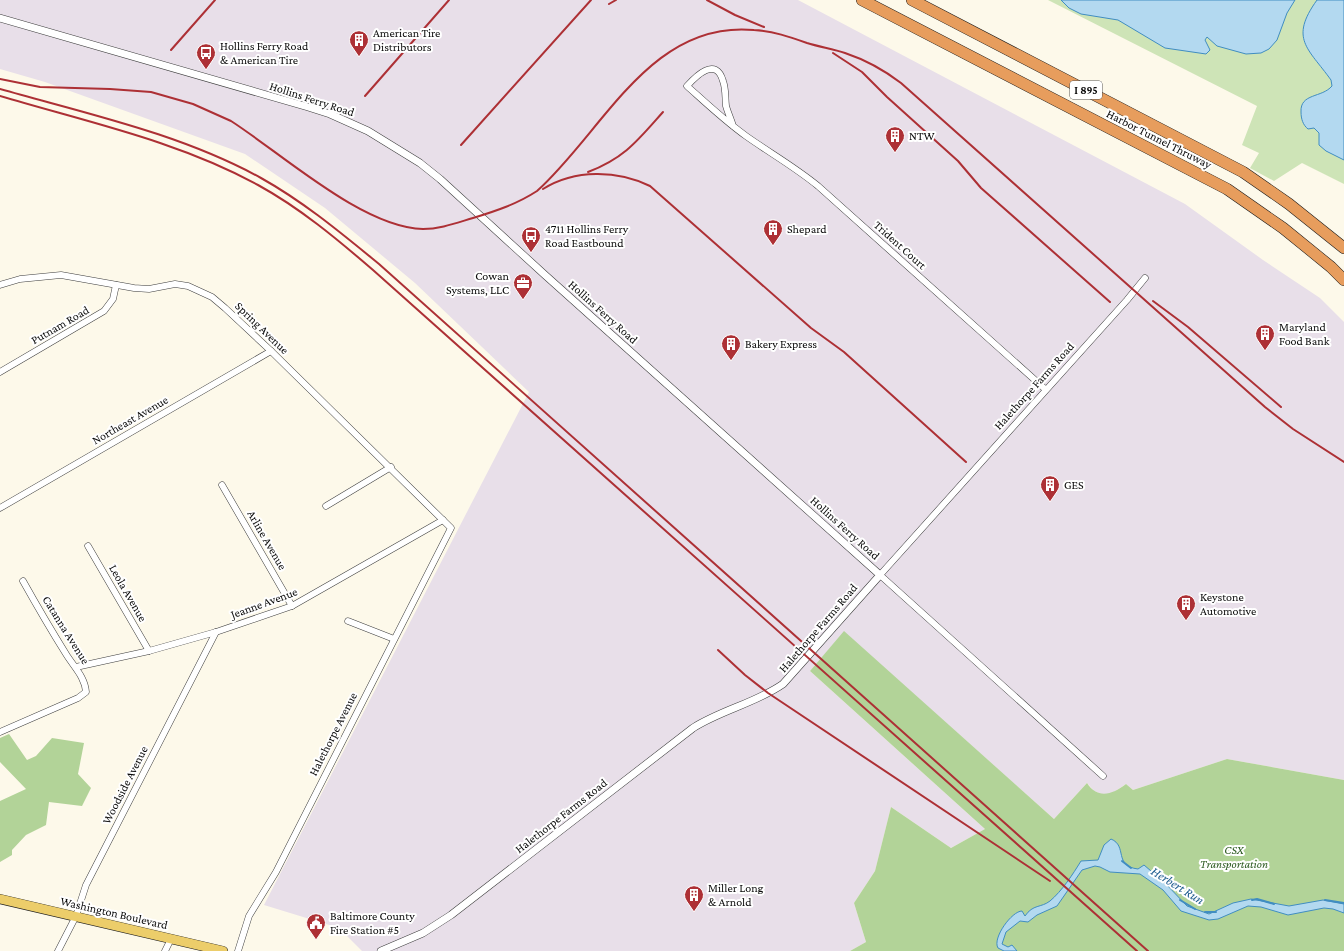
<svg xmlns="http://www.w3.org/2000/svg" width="1344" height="951" viewBox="0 0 1344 951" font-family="'Crimson Pro',serif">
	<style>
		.industrial { fill: #e8dfe9 }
		.green { fill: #cee4b7 }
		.forest { fill: #b2d398 }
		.water { fill: #b3d9f0; stroke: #408dc1 }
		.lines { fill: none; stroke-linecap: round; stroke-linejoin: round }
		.stream { stroke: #408dc1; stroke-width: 2 }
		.minor-casing { stroke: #3d3d3d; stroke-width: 7 }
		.tertiary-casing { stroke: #3d3d3d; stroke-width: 8 }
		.primary-casing { stroke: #1b1b1b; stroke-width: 10 }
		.motorway-casing { stroke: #1b1b1b; stroke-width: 12 }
		.minor { stroke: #fff; stroke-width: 6 }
		.tertiary { stroke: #fff; stroke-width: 7 }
		.primary { stroke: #eccd6a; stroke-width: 9 }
		.motorway { stroke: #e79d5d; stroke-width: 11 }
		.rail { stroke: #ad3035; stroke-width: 2 }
		.labels { text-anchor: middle; stroke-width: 4; stroke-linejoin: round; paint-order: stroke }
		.shield { fill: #fff; stroke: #545454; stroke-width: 1 }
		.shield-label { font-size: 11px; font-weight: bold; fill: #0a0a0a }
		.poi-label { font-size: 12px; fill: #0a0a0a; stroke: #fff; text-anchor: start }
		.street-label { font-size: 12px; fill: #0a0a0a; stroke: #fff }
		.park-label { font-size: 12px; font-style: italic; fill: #2d5b21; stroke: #fff }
		.water-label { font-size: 13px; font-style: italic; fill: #205e90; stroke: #fff }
	</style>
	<rect width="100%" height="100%" fill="#fdf9ea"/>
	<polygon class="industrial" points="0,0 798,0 1185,204 1263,260 1320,298 1344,322 1344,780 1227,759 1133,790 1126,784 1111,794 1104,795 1094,791 1087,783 1054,819 844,632 810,671 985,829 951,848 891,807 875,871 854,903 866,942 850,951 362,951 339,928 264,905 529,392 415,283 325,208 245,154 45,82 0,69"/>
	<polygon class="green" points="1048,0 1344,0 1344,184 1302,163 1274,181 1250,168 1259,153 1242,145 1257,106"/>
	<g class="forest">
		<path d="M 844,631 L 1054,819 L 1087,783 C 1098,800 1113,794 1126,784 L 1133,790 L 1227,759 L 1344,780 L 1344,951 L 850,951 L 866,942 L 854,903 L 875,871 L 891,807 L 951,848 L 985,829 L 810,671 Z"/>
		<polygon points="9,734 27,760 36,756 52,738 84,743 78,774 91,788 82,806 49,802 46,825 26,835 12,850 12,855 0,862 0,801 26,789 0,762 0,738"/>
	</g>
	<g class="water">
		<polygon points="1061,0 1295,0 1287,13 1277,40 1269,49 1261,53 1246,54 1217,46 1207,37 1205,40 1210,50 1206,54 1165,48 1118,20 1081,14 1069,8"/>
		<path d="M 1317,0 L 1344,0 L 1344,160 L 1326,151 L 1319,145 L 1319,133 L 1314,128 L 1308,129 C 1303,125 1301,119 1301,112 C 1300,93 1322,98 1332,86 L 1331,80 C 1308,48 1289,39 1317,0 Z"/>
		<path d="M 1111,839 C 1128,846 1113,866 1138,869 L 1144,865 L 1165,883 L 1187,906 L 1209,914 L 1233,903 L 1251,899 L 1289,906 L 1323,900 L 1344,904 L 1344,913 L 1333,909 L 1324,908 L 1288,915 L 1261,907 L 1248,906 L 1218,919 L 1209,920 L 1181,911 L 1163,890 L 1140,874 L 1110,872 L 1100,867 L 1095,866 L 1082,870 L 1057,906 L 1037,915 L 1028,922 L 1020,921 L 1006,932 L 1002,944 L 1008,947 L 1012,945 L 1017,951 L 1004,951 L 998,948 C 992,938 1012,911 1022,911 L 1025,916 C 1033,904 1041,908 1050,901 C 1062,891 1073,874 1081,861 L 1098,860 L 1104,845 Z"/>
	</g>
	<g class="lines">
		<g class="stream">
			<polyline points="1122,861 1131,868"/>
			<polyline points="1180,900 1195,909"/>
			<polyline points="1252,900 1257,899 1274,904"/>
			<polyline points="1325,900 1344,903"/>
			<polyline points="1205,912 1216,912"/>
		</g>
		<defs>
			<g id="minor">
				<path d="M 733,126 C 731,119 728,113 726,106 C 725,97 726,89 723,81 C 716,56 696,76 687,86 C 706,103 725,121 746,136 C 770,153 795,167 818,186 L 1045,389"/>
				<polyline points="0,285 20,279 61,275 134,288 149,289 175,284 188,286 212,297 225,308 271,351 451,528 276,872 249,916 238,951"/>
				<polyline points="0,372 104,311 113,299 116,285"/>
				<polyline points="222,485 292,606"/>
				<polyline points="326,506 391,467"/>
				<polyline points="0,508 271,351"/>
				<polyline points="88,546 149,651"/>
				<polyline points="348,621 394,639"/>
				<polyline points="76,667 149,651 216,632 292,606 443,520"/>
				<path d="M 0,732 L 78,698 L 86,692 C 85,677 74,667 66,654 C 51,630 37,606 23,581"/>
				<polyline points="1103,776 880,575 1127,300 1145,278"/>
				<polyline points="58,951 76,916 86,885 216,632"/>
				<polyline points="165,951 171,939"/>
			</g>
			<path id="tertiary" d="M 0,18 L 308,107 L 330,114 L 368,131 L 420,163 L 440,179 L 545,275 L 880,575 L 783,684 C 756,703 721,710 693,728 L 451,915 L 423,933 L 381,951"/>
			<polyline id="primary" points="0,899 223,951"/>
			<g id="motorway">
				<polyline points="862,0 1227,189 1283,228 1331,267 1344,280"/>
				<polyline points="912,0 1243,172 1289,204 1344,248"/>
			</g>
		</defs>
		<use href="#minor" class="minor-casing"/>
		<use href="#tertiary" class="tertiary-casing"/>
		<use href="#primary" class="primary-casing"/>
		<use href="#motorway" class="motorway-casing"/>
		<use href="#minor" class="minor"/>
		<use href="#tertiary" class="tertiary"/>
		<use href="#primary" class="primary"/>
		<use href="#motorway" class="motorway"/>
		<g class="rail">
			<polyline points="707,0 735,15 764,27"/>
			<polyline points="609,4 616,0"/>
			<polyline points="171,50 215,0"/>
			<polyline points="833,53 862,72 887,97 958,161 981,188 1110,302"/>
			<path d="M 0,79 L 40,87 L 110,89 L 151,92 L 193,104 L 231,121 C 281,153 363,228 423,229 C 440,229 456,223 473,218 C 496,211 517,204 537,191 C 603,132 650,20 754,30 C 773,31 790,37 807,43 C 820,47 833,49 845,53 C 866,60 884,70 901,83 L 1265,407 L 1293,429 L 1344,462"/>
			<path d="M 0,89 C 88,114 181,134 261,178 C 304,202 341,233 379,264 L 1148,951"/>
			<path d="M 0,96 C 87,122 178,141 258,185 C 300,208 337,239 373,270 L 1137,951"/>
			<polyline points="365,96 449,0"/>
			<polyline points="461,145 591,0"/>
			<path d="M 588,172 C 625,158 638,140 663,112"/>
			<path d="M 543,189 C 575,169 617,170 650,186 L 811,328 L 844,352 L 966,462"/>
			<polyline points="1153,301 1188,327 1281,407"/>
			<polyline points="718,650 745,675 768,693 1050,881"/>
		</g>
	</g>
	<defs>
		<symbol id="building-pin" viewBox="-11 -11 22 30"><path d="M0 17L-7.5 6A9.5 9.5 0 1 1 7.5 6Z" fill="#ad3035" stroke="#fff"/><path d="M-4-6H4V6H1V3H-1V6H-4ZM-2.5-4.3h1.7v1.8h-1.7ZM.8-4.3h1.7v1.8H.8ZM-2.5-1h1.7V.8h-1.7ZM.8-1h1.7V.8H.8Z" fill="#fff"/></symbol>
		<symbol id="bus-pin" viewBox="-11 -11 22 30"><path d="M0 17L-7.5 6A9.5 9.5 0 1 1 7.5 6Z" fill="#ad3035" stroke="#fff"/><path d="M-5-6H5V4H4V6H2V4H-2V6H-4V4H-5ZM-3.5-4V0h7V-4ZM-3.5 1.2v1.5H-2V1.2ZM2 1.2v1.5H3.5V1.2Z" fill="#fff"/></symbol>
		<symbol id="office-pin" viewBox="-11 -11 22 30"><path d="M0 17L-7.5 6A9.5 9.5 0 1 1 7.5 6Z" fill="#ad3035" stroke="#fff"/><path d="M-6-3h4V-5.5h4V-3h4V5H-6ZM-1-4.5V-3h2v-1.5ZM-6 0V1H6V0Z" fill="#fff"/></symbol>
		<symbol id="civic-pin" viewBox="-11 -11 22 30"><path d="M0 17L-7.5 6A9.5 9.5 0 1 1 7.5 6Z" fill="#ad3035" stroke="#fff"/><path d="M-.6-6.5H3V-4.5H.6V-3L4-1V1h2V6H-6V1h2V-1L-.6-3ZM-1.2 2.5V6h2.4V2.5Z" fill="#fff"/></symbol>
	</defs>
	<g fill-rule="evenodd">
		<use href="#building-pin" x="348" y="29" width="22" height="30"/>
		<use href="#bus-pin" x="195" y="42" width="22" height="30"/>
		<use href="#building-pin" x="884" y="125" width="22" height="30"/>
		<use href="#building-pin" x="762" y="218" width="22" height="30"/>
		<use href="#bus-pin" x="520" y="225" width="22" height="30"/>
		<use href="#office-pin" x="512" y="272" width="22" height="30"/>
		<use href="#building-pin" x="1254" y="323" width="22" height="30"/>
		<use href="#building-pin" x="720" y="333" width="22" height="30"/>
		<use href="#building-pin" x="1039" y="474" width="22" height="30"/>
		<use href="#building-pin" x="1175" y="593" width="22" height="30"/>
		<use href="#building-pin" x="683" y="884" width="22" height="30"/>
		<use href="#civic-pin" x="305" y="912" width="22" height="30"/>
	</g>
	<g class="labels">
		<rect class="shield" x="1070" y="81" width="32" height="18" rx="3"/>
		<g class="shield-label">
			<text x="1086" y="94">I 895</text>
		</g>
		<g class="poi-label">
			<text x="373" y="37">American Tire<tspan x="373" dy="14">Distributors</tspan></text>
			<text x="220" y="50">Hollins Ferry Road<tspan x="220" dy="14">&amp; American Tire</tspan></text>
			<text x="909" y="140">NTW</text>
			<text x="545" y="233">4711 Hollins Ferry<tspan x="545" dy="14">Road Eastbound</tspan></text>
			<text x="787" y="233">Shepard</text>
			<text x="509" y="280" text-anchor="end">Cowan<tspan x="509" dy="14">Systems, LLC</tspan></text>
			<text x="1279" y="331">Maryland<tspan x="1279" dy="14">Food Bank</tspan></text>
			<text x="745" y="348">Bakery Express</text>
			<text x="1064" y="489">GES</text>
			<text x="1200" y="601">Keystone<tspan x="1200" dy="14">Automotive</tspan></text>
			<text x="708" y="892">Miller Long<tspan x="708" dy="14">&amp; Arnold</tspan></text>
			<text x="330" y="920">Baltimore County<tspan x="330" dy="14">Fire Station #5</tspan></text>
		</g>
		<g class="street-label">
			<text transform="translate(312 99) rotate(18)" y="4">Hollins Ferry Road</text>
			<text transform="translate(1159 139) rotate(27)" y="4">Harbor Tunnel Thruway</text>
			<text transform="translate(900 245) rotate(42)" y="4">Trident Court</text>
			<text transform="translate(603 312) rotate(42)" y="4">Hollins Ferry Road</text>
			<text transform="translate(60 325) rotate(-30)" y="4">Putnam Road</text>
			<text transform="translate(262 328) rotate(44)" y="4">Spring Avenue</text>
			<text transform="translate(1034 386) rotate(-48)" y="4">Halethorpe Farms Road</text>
			<text transform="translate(130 420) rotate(-30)" y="4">Northeast Avenue</text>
			<text transform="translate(845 528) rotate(42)" y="4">Hollins Ferry Road</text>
			<text transform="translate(267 540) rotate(60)" y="4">Arline Avenue</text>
			<text transform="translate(128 593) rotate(60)" y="4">Leola Avenue</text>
			<text transform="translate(264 603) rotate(-20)" y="4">Jeanne Avenue</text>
			<text transform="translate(818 628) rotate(-49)" y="4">Halethorpe Farms Road</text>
			<text transform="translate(66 630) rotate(58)" y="4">Catanna Avenue</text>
			<text transform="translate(333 734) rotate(-63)" y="4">Halethorpe Avenue</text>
			<text transform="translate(125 785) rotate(-63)" y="4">Woodside Avenue</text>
			<text transform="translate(561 816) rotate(-38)" y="4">Halethorpe Farms Road</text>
			<text transform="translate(114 913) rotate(13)" y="4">Washington Boulevard</text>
		</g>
		<g class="park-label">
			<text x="1234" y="854">CSX<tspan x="1234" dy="14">Transportation</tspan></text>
		</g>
		<g class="water-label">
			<text transform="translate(1178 885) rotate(32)" y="5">Herbert Run</text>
		</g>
	</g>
</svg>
